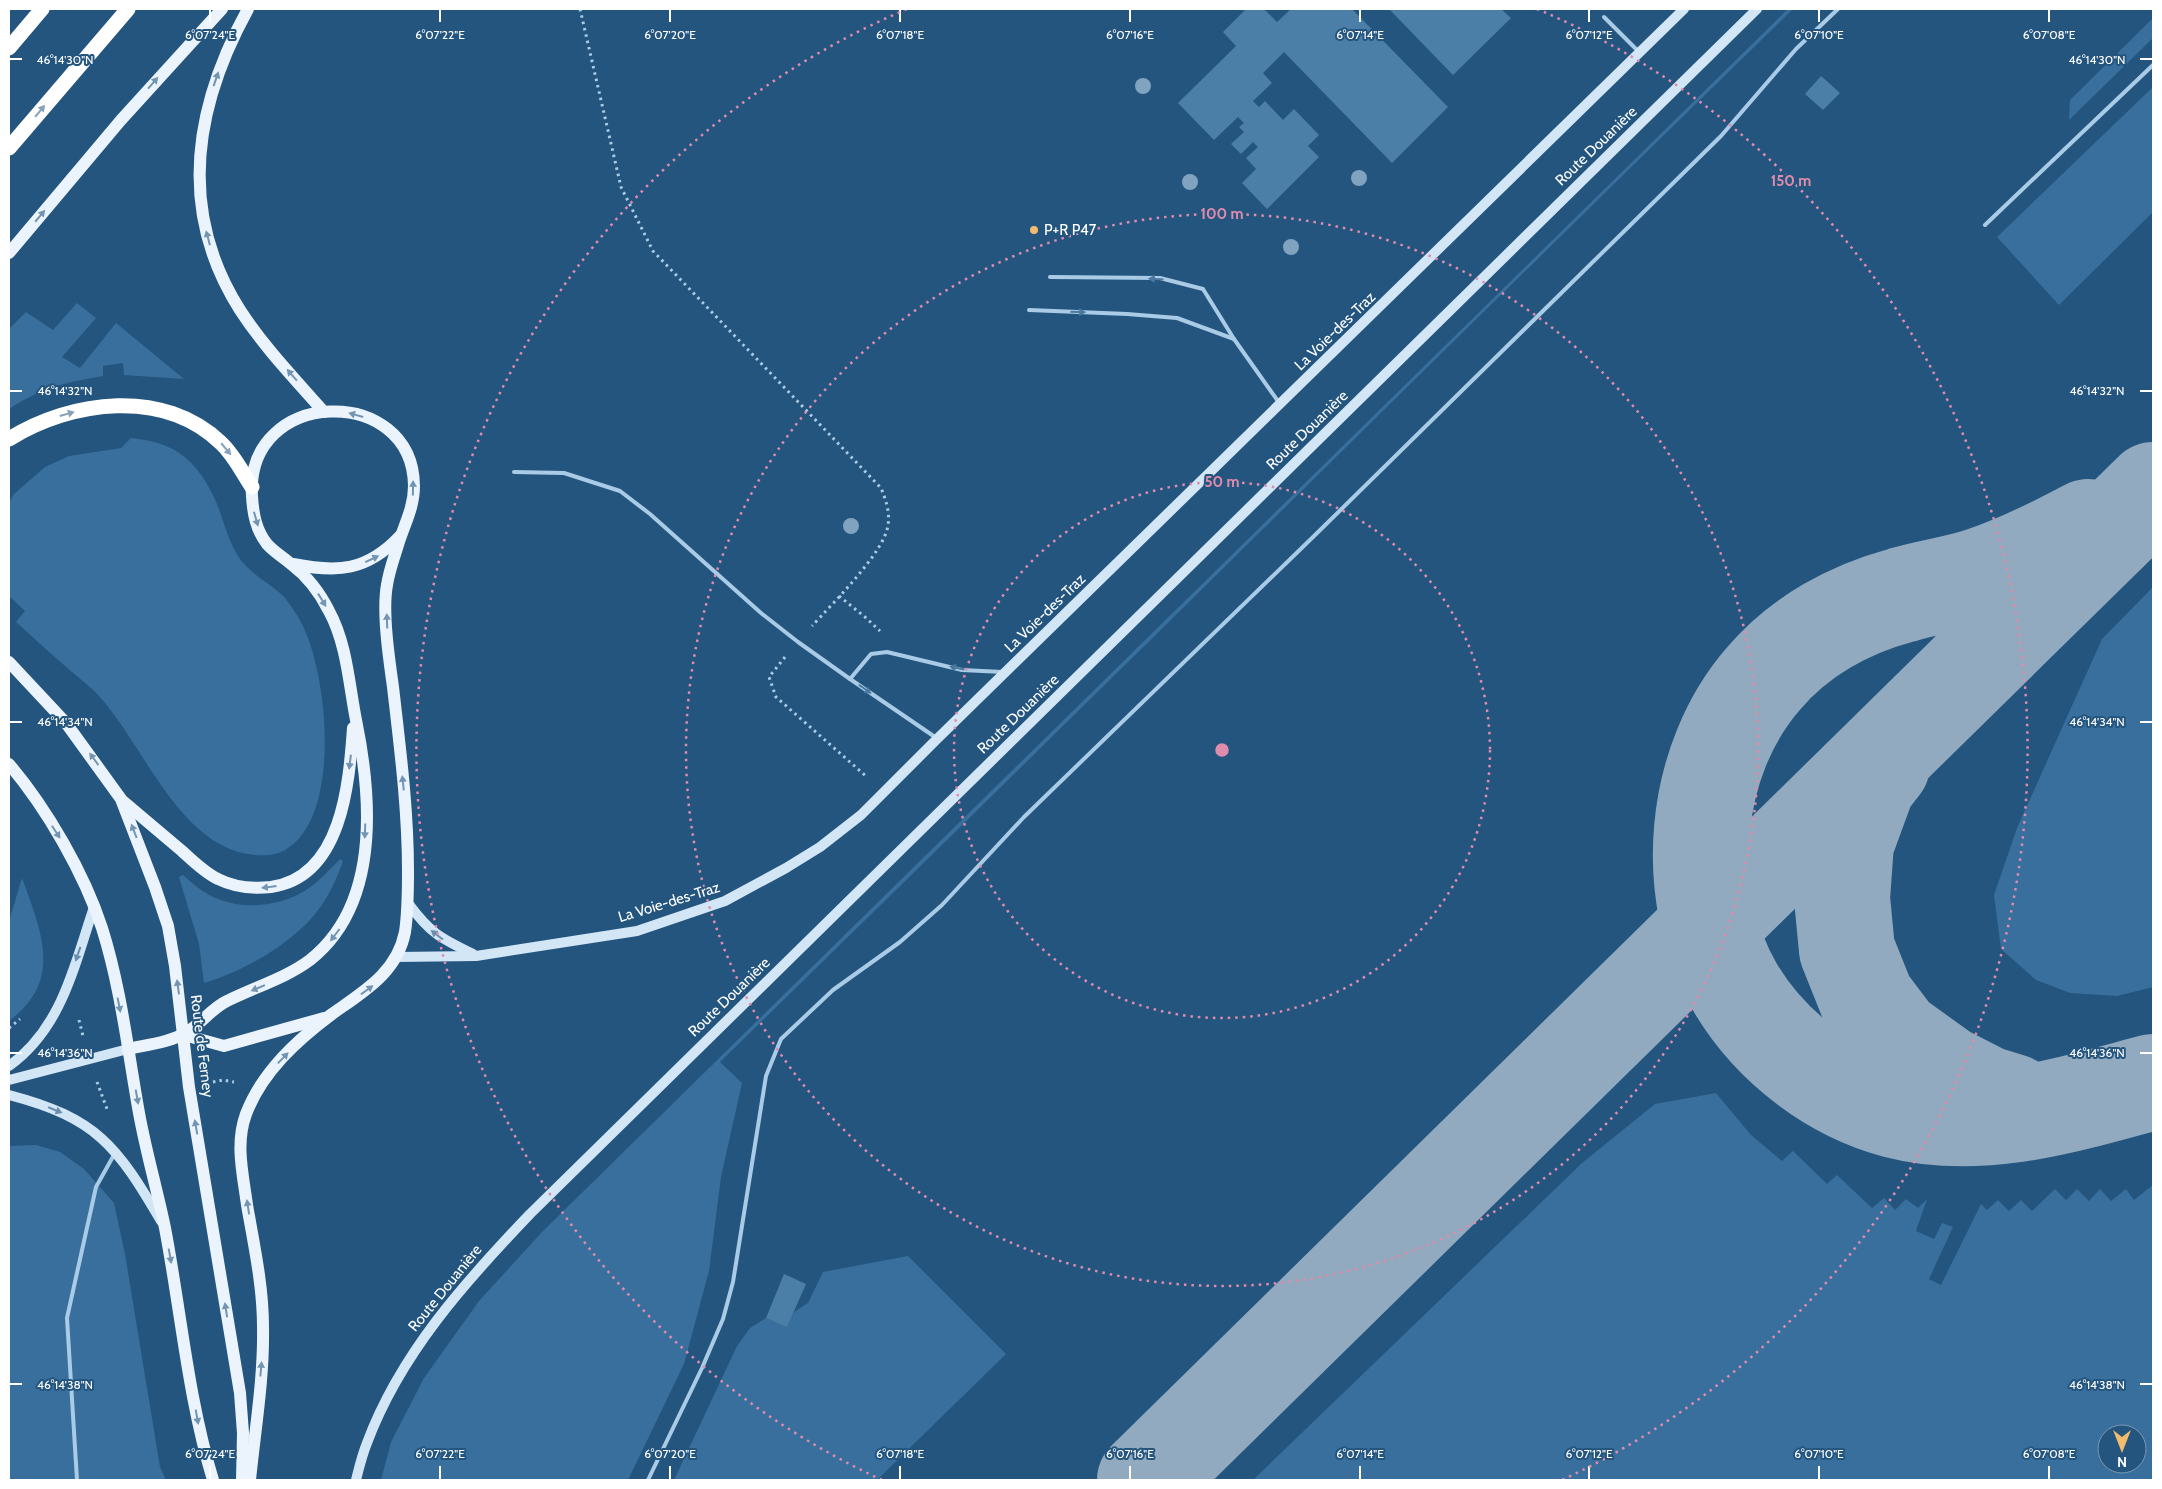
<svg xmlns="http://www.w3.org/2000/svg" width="2162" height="1489" viewBox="0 0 2162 1489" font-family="Cabin,sans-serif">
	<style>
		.green { fill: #386f9d; fill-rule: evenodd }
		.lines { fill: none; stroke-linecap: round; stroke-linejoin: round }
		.taxiway { stroke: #91aabf; stroke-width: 96 }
		.building { fill: #4c7fa8 }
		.path { stroke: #a9cbe6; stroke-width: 3; stroke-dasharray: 2.5 4; stroke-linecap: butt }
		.lane { stroke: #a9cbe6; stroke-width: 4 }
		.secondary { stroke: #d3e6f6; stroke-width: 10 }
		.primary { stroke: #ebf4fd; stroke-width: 12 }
		.highway { stroke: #fff; stroke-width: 15 }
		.tree { fill: #80a3c0 }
		.oneway { fill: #7395b1 }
		.oneway2 { fill: #86a2b9 }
		.oneway3 { fill: #4b789e }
		.oneway4 { fill: #698faf }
		.ticks { fill: none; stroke: #fff; stroke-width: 2 }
		.ring { fill: none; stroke: #e08cad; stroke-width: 2.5; stroke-dasharray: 2.5 5 }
		.poi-dot { fill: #f1bd6c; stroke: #23557f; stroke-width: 2 }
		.labels { text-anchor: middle; stroke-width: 4; stroke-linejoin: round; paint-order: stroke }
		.street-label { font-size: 15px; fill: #fff; stroke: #23557f }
		.poi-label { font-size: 15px; fill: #fff; stroke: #23557f; text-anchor: start }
		.ticks-label { font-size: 12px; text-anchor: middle; fill: #fff; stroke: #23557f; stroke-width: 4; stroke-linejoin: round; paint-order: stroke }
		.centre { fill: #e08cad; stroke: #23557f; stroke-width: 2.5 }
		.ring-label { font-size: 15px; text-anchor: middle; font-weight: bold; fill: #e08cad; stroke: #23557f; stroke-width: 4; stroke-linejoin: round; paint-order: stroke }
	</style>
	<rect width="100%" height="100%" fill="#23557f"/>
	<g class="green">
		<path d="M 1788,9 L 1793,9 C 1434,359 1079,712 720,1062 L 742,1083 L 721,1177 L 709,1271 L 684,1364 L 628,1480 L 381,1480 L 391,1442 L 424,1378 L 479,1301 L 542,1232 Z"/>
		<polygon points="2153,18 2153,38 2069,120 2070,100"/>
		<polygon points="2153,87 2153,212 2059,305 1997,237"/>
		<path d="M 77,303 L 96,318 L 62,357 L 80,368 L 116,323 L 184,379 L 124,375 L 123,363 L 103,366 L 103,376 C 64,383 43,387 9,409 L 9,329 L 26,312 L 53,330 Z"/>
		<path d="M 131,438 C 172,442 194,457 213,495 C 223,515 226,537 238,556 C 249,573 266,581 281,594 C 287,599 292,608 297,615 C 328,663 343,813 288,848 C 279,855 266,856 255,855 C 180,849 144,745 99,696 C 91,687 81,680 72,672 C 53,656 35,639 16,622 L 25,611 L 9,596 L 9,502 L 14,494 L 45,467 L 69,456 L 121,448 Z"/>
		<polygon points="2153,587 2153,987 2117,996 2070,993 2036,980 2001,949 1994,895 2017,828 2102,639"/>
		<path d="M 340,859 L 343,861 C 337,878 330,894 319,909 C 295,942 243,972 204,983 L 199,944 L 179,877 L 183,875 C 194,885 206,895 221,900 C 247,910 283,905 306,890 C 319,882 329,870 340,859 Z"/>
		<path d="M 22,878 C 41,931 64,980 9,1021 L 9,921 Z"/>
		<path d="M 1716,1093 L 1751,1135 L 1782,1161 L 1793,1151 L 1827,1184 L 1837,1175 L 1872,1208 L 1884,1198 L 1895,1210 L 1906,1199 L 1918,1208 L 1927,1199 L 1916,1231 L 1934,1239 L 1942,1223 L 1953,1227 L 1929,1279 L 1941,1285 L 1981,1204 L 1987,1210 L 1998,1200 L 2009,1211 L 2021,1200 L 2032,1211 L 2055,1189 L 2066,1200 L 2077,1189 L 2089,1201 L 2100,1189 L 2111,1201 L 2126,1189 L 2134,1200 L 2153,1185 L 2153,1480 L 1253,1480 L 1582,1163 L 1655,1104 ZM 2107,1434 L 2137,1434 L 2137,1464 L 2107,1464 Z"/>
		<polygon points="36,1145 60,1152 84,1169 114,1203 125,1254 160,1467 166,1480 9,1480 9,1146"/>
		<polygon points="908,1256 1006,1354 877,1480 674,1480 737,1346 750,1328 766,1318 787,1326 794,1312 808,1303 823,1272"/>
	</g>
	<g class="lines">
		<g class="taxiway">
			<path d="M 2088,527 C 2054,545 2018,563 1982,575 C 1956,584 1928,587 1902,595 C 1850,609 1800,636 1764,678 C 1692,760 1680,895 1736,989 C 1771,1047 1831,1093 1895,1110 C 1982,1133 2070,1104 2153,1082"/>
			<polyline points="1882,765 1868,783 1846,843 1842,898 1847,950 1867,1000 1895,1037 1945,1073 1986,1094 2012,1102"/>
			<polyline points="1145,1480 2153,490"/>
		</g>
	</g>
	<g class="building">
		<polygon points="1246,9 1264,9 1277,22 1291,9 1352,9 1448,107 1392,163 1284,52 1263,73 1272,83 1253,101 1259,107 1265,101 1283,120 1294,109 1319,135 1308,146 1319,157 1267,209 1242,183 1256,169 1246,158 1258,147 1253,142 1241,154 1231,144 1244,132 1239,127 1244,123 1238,117 1214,140 1178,103 1236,46 1223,32"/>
		<polygon points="1389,9 1501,9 1511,18 1453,75"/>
		<polygon points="1821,76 1840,93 1823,110 1805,94"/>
		<polygon points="784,1274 806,1284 787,1327 766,1318"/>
	</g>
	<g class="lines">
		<g class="path">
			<path d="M 580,9 L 621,187 L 653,251 L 881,488 C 886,500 890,512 888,525 C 885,552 831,605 812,626"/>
			<polyline points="839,596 865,617 880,631"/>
			<polyline points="785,657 769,677 776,697 867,777"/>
			<polyline points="79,1020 83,1036"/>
			<polyline points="9,1028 20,1019"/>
			<polyline points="97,1082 107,1109"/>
			<polyline points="213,1082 223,1080 234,1082"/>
		</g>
		<g class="lane">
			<polyline points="1604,17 1639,52"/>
			<polyline points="1985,225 2153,65"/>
			<polyline points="1050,277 1160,278 1203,289 1234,339 1280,404"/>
			<polyline points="1029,310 1127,314 1177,318 1234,339"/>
			<polyline points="514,472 564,473 620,491 650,514 761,613 798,642 850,679"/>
			<polyline points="935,737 850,679 871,654 887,652 962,670 1003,672"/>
			<polyline points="77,1480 67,1318 96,1187 115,1153"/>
			<polyline points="648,1480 702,1368 723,1319 733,1282 766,1076 781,1039 833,990 900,942 942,905 1024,817 1312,538 1721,136 1796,49 1838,9"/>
		</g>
		<g class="secondary">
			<path d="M 408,903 C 430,933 440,938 473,954"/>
			<polyline points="397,957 476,956 637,931 725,901 786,868 820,847 861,815 937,739 1684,9"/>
			<path d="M 9,1066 C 62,1028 74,966 94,907"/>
			<polyline points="9,1080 128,1049"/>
			<path d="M 9,1095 C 97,1118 117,1146 161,1221"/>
			<path d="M 356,1480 C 359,1468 362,1455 367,1443 C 400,1354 465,1282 530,1214 L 1757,9"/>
		</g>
		<g class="primary">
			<path d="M 248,9 C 194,107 177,211 240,310 C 264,347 295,379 324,412"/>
			<polyline points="9,253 121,120 222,9"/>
			<path d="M 293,564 C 338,573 367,571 400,536"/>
			<polyline points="9,662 66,723 121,799 155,887 168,926 175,966 189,1087 240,1393 243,1433 242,1480"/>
			<path d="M 9,764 C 47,809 84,873 102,928 C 121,988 128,1052 139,1113 C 146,1152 157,1189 165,1228 C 181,1312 188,1398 213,1480"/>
			<path d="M 124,802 C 143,818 163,835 182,851 C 193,861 205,873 218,879 C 234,887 253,889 271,887 C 342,877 349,784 353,728"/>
			<polyline points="184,1035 224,1046 324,1018"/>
			<path d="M 128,1049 C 146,1045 172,1042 187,1032 C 202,1023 212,1008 227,1001 C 255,987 286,978 310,960 C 380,905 372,798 356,720 C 349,685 347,644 329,611 C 320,593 307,576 291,564 C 283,557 274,552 267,544 C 256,530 253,514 252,496 C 245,387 413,383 414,486 C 414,508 404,525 398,545 C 394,558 389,571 387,585 C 382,611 389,659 393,687 C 400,748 408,809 408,871 C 408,891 408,912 405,932 C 397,973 363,992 332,1014 C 297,1040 262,1072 246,1114 C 235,1144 243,1174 247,1205 C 254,1245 263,1286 263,1327 C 264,1378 255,1430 250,1480"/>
		</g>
		<g class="highway">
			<polyline points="9,48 42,9"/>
			<polyline points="9,148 128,9"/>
			<path d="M 9,439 C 72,400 164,388 221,443 C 234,455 242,472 252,487"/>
		</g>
	</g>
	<g class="tree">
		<circle cx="1143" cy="86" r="8"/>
		<circle cx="1359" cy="178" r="8"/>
		<circle cx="1190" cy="182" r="8"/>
		<circle cx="1291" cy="247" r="8"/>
		<circle cx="851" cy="526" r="8"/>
	</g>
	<defs><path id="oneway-solid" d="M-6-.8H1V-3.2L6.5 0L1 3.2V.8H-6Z" transform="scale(1.25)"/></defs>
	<g class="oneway">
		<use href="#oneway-solid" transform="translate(216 79) rotate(-71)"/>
		<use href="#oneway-solid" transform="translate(153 83) rotate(-49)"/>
		<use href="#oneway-solid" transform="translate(40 216) rotate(-50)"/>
		<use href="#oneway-solid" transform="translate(208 238) rotate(-105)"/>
		<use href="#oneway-solid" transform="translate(292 375) rotate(-131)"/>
		<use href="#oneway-solid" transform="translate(356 415) rotate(-164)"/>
		<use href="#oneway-solid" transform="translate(413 488) rotate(-89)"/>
		<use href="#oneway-solid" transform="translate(256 519) rotate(74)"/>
		<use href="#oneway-solid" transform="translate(372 559) rotate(-25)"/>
		<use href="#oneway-solid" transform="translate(322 600) rotate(58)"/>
		<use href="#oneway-solid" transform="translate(387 621) rotate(-92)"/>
		<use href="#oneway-solid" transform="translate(94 759) rotate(-126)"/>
		<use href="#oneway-solid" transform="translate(350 762) rotate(97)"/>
		<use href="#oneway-solid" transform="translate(403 783) rotate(-96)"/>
		<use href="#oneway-solid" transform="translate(134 831) rotate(-111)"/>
		<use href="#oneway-solid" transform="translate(365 831) rotate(92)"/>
		<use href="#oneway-solid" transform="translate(56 832) rotate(57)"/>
		<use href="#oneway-solid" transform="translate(269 887) rotate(173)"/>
		<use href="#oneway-solid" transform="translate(335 935) rotate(127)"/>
		<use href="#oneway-solid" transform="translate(178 987) rotate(-98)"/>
		<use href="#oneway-solid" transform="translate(258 988) rotate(157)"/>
		<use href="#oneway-solid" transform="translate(367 990) rotate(-36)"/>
		<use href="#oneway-solid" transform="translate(119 1005) rotate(79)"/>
		<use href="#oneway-solid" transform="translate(283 1058) rotate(-46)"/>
		<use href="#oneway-solid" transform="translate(137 1097) rotate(80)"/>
		<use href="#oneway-solid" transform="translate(196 1127) rotate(-100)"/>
		<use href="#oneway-solid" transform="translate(248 1207) rotate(-99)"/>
		<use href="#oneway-solid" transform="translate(170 1256) rotate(80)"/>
		<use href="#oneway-solid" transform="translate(226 1310) rotate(-99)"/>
		<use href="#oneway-solid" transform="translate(261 1369) rotate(-85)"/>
		<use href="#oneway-solid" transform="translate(197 1417) rotate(80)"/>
	</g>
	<g class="oneway2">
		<use href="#oneway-solid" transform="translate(40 111) rotate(-50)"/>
		<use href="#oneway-solid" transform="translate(67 414) rotate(-16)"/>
		<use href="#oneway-solid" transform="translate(226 449) rotate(50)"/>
	</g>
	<g class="oneway3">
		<use href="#oneway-solid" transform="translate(1156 279) rotate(-176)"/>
		<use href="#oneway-solid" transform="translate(1078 312) rotate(2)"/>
		<use href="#oneway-solid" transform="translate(957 668) rotate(-168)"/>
		<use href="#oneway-solid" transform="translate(865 689) rotate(35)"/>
	</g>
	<g class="oneway4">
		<use href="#oneway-solid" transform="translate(437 935) rotate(-143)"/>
		<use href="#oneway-solid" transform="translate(78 954) rotate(109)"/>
		<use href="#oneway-solid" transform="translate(55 1110) rotate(22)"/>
	</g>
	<path class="ticks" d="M 210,10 L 210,22M 440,10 L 440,22M 670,10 L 670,22M 900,10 L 900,22M 1130,10 L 1130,22M 1360,10 L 1360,22M 1589,10 L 1589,22M 1819,10 L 1819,22M 2049,10 L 2049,22M 10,59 L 22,59M 2140,59 L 2152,59M 10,391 L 22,391M 2140,391 L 2152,391M 10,722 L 22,722M 2140,722 L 2152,722M 10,1053 L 22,1053M 2140,1053 L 2152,1053M 10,1384 L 22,1384M 2140,1384 L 2152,1384M 210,1466 L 210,1479M 440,1466 L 440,1479M 670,1466 L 670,1479M 900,1466 L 900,1479M 1130,1466 L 1130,1479M 1360,1466 L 1360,1479M 1589,1466 L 1589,1479M 1819,1466 L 1819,1479M 2049,1466 L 2049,1479"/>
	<g class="ring">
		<circle cx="1222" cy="750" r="268"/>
		<circle cx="1222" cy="750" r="536"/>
		<path d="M882 1480A805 805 0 0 1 907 9M1537 9A805 805 0 0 1 1562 1480"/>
	</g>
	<circle class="poi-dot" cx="1034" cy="230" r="5"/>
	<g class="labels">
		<g class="street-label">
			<text transform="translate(1596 146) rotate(-44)" y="5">Route Douanière</text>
			<text transform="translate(1335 331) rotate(-44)" y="5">La Voie-des-Traz</text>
			<text transform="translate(1307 430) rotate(-44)" y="5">Route Douanière</text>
			<text transform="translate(1045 613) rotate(-44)" y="5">La Voie-des-Traz</text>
			<text transform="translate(1018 714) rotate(-44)" y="5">Route Douanière</text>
			<text transform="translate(669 902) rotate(-17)" y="5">La Voie-des-Traz</text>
			<text transform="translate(729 997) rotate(-44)" y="5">Route Douanière</text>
			<text transform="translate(202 1046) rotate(83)" y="5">Route de Ferney</text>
			<text transform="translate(445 1288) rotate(-51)" y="5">Route Douanière</text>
		</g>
		<g class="poi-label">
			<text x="1044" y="235">P+R P47</text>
		</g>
	</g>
	<g class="ticks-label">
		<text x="210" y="39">6°07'24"E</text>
		<text x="440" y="39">6°07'22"E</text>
		<text x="670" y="39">6°07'20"E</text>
		<text x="900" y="39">6°07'18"E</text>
		<text x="1130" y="39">6°07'16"E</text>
		<text x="1360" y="39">6°07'14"E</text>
		<text x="1589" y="39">6°07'12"E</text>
		<text x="1819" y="39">6°07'10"E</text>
		<text x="2049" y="39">6°07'08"E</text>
		<text x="2097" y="64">46°14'30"N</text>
		<text x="65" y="64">46°14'30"N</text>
		<text x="2097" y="395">46°14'32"N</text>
		<text x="65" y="395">46°14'32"N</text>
		<text x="2097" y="726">46°14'34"N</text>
		<text x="65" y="726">46°14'34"N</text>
		<text x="2097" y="1057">46°14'36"N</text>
		<text x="65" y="1057">46°14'36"N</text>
		<text x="65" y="1389">46°14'38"N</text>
		<text x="2097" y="1389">46°14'38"N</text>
		<text x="210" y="1458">6°07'24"E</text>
		<text x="440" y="1458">6°07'22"E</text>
		<text x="670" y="1458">6°07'20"E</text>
		<text x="900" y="1458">6°07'18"E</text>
		<text x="1130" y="1458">6°07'16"E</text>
		<text x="1360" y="1458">6°07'14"E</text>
		<text x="1589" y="1458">6°07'12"E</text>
		<text x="1819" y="1458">6°07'10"E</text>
		<text x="2049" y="1458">6°07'08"E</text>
	</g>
	<circle cx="1222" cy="750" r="8" class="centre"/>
	<g class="ring-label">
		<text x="1791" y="186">150 m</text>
		<text x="1222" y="219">100 m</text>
		<text x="1222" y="487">50 m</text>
	</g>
	<rect width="2162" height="1489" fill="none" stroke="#ffffff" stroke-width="20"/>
	<g transform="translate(2122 1449) rotate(180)"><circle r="24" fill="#23557f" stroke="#7b99b2"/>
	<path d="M0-4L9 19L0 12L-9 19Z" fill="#f1bd6c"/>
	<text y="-8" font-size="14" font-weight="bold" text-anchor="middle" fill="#ffffff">N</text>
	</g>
</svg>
